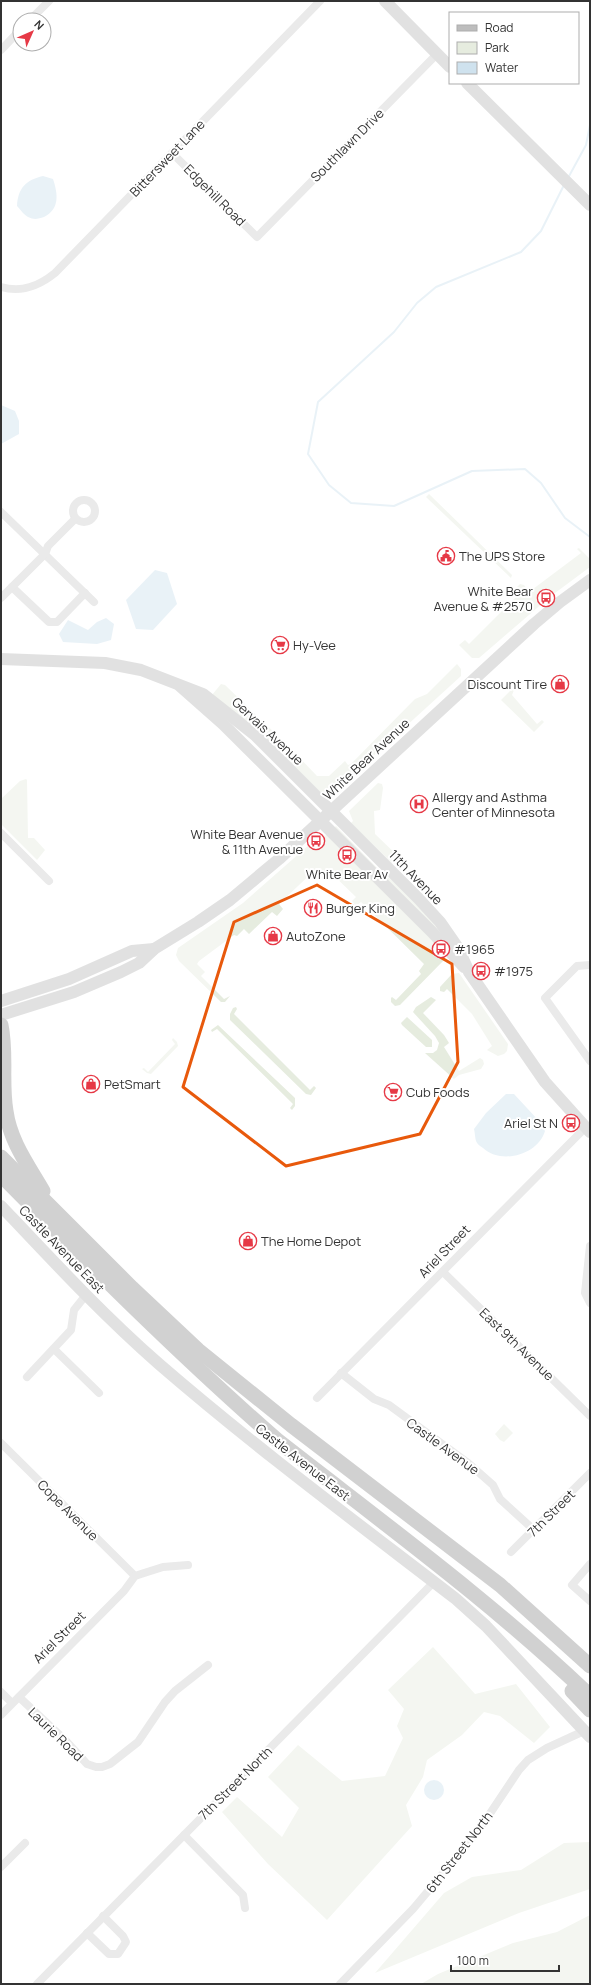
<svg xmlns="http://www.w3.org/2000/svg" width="591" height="1985" viewBox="0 0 591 1985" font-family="Manrope,sans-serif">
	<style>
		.green { fill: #e6ecdf }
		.water { fill: #cfe2ee }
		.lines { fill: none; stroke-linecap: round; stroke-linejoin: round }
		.stream { stroke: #cfe2ee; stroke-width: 2 }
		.street { stroke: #d0d0d0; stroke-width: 8 }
		.secondary { stroke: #bdbdbd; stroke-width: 12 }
		.highway { stroke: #9a9a9a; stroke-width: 15 }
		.marked { fill: none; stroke: #e8590c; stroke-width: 3; stroke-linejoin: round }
		.labels { text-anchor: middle; stroke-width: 4; stroke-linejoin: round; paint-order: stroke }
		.street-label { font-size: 13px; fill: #333; stroke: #fff }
		.poi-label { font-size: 13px; fill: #333; stroke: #fff; text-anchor: start }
	</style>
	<rect width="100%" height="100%" fill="#fff"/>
	<g class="green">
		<polygon points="429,494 512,575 511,578 426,497"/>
		<polygon points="579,548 590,559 590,567 551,596 479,658 472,658 459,645 465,640 469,644 519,594 515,589 520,584 524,585 529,592 581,553 577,549"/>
		<polygon points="457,664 461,669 461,676 336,790 323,795 285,757 287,753 294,752 317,776 329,776 345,761 348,765 351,764 415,699 427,694"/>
		<polygon points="221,684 225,685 279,737 280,745 278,750 212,695"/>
		<polygon points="514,690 512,695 537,724 542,720 544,722 534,732 501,700 510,691"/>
		<polygon points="26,779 27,780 28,838 34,838 45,850 37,860 1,824 1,799 20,781"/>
		<polygon points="378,783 382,784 383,788 380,810 374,811 375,834 402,860 396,864 392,863 351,823 353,821 349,811"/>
		<polygon points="336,826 381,872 402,888 415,900 442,934 441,934 334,828"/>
		<polygon points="327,835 425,931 444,955 444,960 400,1005 395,1006 391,1002 391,998 392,997 396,1000 421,974 419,971 424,964 361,902 356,906 352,901 356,897 328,870 323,874 317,868 279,904 283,909 277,916 272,912 249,934 244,929 237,936 234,935 199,961 197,964 205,972 201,976 224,999 230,996 225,1002 221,1002 179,961 176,955 178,948 243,903 318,837"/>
		<polygon points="459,973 508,1044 507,1051 504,1054 498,1056 487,1050 492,1046 472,1014 447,989 444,992 440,991 440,987 452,974"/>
		<polygon points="431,997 436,1000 423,1013 444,1035 449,1043 444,1047 459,1071 480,1058 483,1060 484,1064 481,1069 459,1075 454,1079 425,1053 433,1053 437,1050 439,1043 435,1036 413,1012 416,1007"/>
		<polygon points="236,1007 237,1009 234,1014 310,1090 314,1086 316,1088 311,1095 306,1094 230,1020 230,1014 233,1008"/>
		<polygon points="407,1017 432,1040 432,1047 426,1047 402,1025 401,1023"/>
		<polygon points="218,1025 295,1098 295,1106 292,1110 290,1108 293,1104 217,1029 212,1032 211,1030"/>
		<polygon points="173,1038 177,1042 178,1046 151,1074 147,1073 142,1069 144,1068 148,1072 175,1044 172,1040"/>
		<polygon points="504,1424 513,1433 504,1442 500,1440 495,1434"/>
		<polygon points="433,1647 475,1694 516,1684 550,1727 534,1743 500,1716 484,1712 462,1735 427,1760 423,1777 406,1805 412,1826 327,1920 268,1864 222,1812 237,1797 282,1837 299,1808 268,1777 298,1745 342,1781 385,1776 403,1738 397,1726 404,1709 388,1690"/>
		<polygon points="590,1842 590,1889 519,1913 375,1973 444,1893 472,1877 521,1870 564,1843"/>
		<polygon points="590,1915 590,1984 421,1984 438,1974 513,1943 557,1932"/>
	</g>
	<g class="water">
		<path d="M 43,176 L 53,179 C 58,194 60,209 44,217 C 38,219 34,220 28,217 C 24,215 20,209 17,206 C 18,188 26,180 43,176 Z"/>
		<polygon points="1,405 15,411 19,421 19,434 1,444"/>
		<polygon points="155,570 167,573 177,604 153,630 136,629 126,600"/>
		<polygon points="106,618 114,624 111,640 97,644 63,642 59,634 68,620 88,630 97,622"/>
		<path d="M 506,1094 L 514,1094 L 539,1121 L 545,1131 C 538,1155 501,1165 483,1148 C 480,1146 477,1144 476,1141 C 475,1138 475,1133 474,1129 L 486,1113 Z"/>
		<circle cx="434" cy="1790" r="10"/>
	</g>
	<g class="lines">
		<g class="stream">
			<polyline points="568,178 586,145 590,125"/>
			<polyline points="564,185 541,231 521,252 436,287 417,303 394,332 318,402 308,454 329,485 351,503 394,506 472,471 525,469 541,483 565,518 590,537"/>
		</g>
		<g class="street">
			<polyline points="30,20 49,1"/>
			<polyline points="1,50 20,30"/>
			<polyline points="172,153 257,237 437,54"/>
			<path d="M 1,287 C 22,293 39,286 55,273 L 320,1"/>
			<circle cx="84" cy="511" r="11"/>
			<polyline points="1,512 94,602"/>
			<polyline points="12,587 49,622 57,622 85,593"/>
			<polyline points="1,598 45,554 48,546 75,519"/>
			<polyline points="1,833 49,881"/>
			<polyline points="590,965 577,966 545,998 590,1061"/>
			<polyline points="590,1246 585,1293 590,1303"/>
			<polyline points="443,1272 590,1416"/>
			<polyline points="54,1349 99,1393"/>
			<polyline points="341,1373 374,1399 389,1405 468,1463 493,1485 500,1499 534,1530"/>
			<polyline points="27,1377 71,1330 74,1310 86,1295"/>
			<polyline points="317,1398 585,1128"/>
			<polyline points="1,1443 135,1576"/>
			<polyline points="511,1552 590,1473"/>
			<polyline points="590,1564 572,1585 590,1601"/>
			<polyline points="1,1692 12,1703"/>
			<polyline points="19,1697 66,1741 87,1764 96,1767 102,1767 110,1764 138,1742 165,1702 175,1691 208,1665"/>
			<polyline points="1,1715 124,1591 135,1576 141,1574 163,1567 188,1565"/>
			<polyline points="184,1835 243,1895 245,1908"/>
			<polyline points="1,1867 25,1843"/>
			<polyline points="87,1933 109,1954 118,1954 126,1942 123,1936 103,1916"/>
			<polyline points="37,1984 434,1582"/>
			<polyline points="340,1984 413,1909 461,1852 485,1821 519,1770 528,1760 547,1748 584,1731"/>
		</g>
		<g class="secondary">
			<polyline points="385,1 450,67"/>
			<polyline points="467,83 590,205"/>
			<polyline points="1,659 105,663 141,670 203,694 255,735 418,898 440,922 458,948 469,972 545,1082 590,1132"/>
			<polyline points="180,686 223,724 432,932 464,967"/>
			<polyline points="1,1001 69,979 132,951 154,949"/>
			<polyline points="1,1015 74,992 121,972 139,963 154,949 198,922 230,900 279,859 534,624 560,602 590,580"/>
			<path d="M 1,1206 C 52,1260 103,1315 159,1364 C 255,1447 356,1522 456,1599 L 486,1626 L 590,1737"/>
		</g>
		<g class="highway">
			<path d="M 1,1025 C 7,1053 1,1083 6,1111 C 10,1141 28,1165 43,1191"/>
			<polyline points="1,1157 132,1288 198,1350 291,1425 500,1585 590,1666"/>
			<path d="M 1,1175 C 91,1266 181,1356 277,1440 C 383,1523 492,1602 590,1696"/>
			<polyline points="572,1691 590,1710"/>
		</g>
	</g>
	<path d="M0 0H591V1985H0ZM 317,885 L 452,964 L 458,1062 L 420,1134 L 286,1166 L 183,1087 L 234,922 Z" fill="#fff" fill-opacity=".55" fill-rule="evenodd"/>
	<path class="marked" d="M 317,885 L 452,964 L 458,1062 L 420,1134 L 286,1166 L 183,1087 L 234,922 Z"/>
	<defs>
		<symbol id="civic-ring" viewBox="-11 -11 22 22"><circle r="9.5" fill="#fff" stroke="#e63946" stroke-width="1.5"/><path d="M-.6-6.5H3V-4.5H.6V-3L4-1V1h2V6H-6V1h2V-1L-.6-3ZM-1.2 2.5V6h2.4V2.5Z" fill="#e63946"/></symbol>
		<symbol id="bus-ring" viewBox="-11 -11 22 22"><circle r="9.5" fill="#fff" stroke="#e63946" stroke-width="1.5"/><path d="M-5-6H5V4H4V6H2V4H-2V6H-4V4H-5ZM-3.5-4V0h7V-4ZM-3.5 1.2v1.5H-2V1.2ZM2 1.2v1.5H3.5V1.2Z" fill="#e63946"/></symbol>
		<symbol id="supermarket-ring" viewBox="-11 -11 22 22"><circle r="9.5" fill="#fff" stroke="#e63946" stroke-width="1.5"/><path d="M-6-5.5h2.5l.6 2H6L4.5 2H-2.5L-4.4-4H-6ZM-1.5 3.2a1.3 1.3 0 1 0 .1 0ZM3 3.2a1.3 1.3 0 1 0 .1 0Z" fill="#e63946"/></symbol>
		<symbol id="shop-ring" viewBox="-11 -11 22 22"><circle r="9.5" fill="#fff" stroke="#e63946" stroke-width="1.5"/><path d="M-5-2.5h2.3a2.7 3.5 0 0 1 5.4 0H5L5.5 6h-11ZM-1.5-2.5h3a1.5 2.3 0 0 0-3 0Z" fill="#e63946"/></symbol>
		<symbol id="hospital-ring" viewBox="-11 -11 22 22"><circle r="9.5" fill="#fff" stroke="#e63946" stroke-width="1.5"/><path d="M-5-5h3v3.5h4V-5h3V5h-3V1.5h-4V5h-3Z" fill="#e63946"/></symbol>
		<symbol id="restaurant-ring" viewBox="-11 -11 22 22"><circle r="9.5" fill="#fff" stroke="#e63946" stroke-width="1.5"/><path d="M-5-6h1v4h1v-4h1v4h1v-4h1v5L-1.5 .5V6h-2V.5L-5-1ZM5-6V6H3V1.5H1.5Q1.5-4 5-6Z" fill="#e63946"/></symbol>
	</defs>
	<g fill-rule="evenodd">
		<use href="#civic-ring" x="436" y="546" width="20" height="20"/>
		<use href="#bus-ring" x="536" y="588" width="20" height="20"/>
		<use href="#supermarket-ring" x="270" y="635" width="20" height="20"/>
		<use href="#shop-ring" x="550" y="674" width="20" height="20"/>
		<use href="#hospital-ring" x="409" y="794" width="20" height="20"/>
		<use href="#bus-ring" x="306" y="831" width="20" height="20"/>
		<use href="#bus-ring" x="337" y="845" width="20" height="20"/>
		<use href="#restaurant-ring" x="303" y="898" width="20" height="20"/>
		<use href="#shop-ring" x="263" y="926" width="20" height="20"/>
		<use href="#bus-ring" x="431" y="939" width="20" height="20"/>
		<use href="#bus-ring" x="471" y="961" width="20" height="20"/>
		<use href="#shop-ring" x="81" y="1074" width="20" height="20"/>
		<use href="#supermarket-ring" x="383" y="1082" width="20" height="20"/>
		<use href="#bus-ring" x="561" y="1113" width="20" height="20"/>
		<use href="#shop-ring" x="238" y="1231" width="20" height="20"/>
	</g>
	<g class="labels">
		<g class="street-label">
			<text transform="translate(347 145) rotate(-45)" y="5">Southlawn Drive</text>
			<text transform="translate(167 158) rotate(-46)" y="5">Bittersweet Lane</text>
			<text transform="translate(215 195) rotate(45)" y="5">Edgehill Road</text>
			<text transform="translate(268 731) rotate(43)" y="5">Gervais Avenue</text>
			<text transform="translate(366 759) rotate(-43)" y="5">White Bear Avenue</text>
			<text transform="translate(416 877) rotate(46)" y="5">11th Avenue</text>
			<text transform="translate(62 1249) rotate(46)" y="5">Castle Avenue East</text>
			<text transform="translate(444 1251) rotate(-46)" y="5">Ariel Street</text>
			<text transform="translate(517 1344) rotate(44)" y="5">East 9th Avenue</text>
			<text transform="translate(443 1446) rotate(36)" y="5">Castle Avenue</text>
			<text transform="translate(303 1462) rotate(38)" y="5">Castle Avenue East</text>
			<text transform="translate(68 1510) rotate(45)" y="5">Cope Avenue</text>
			<text transform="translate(551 1513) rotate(-45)" y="5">7th Street</text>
			<text transform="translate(59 1637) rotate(-45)" y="5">Ariel Street</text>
			<text transform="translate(56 1734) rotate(44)" y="5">Laurie Road</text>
			<text transform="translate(235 1783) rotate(-45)" y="5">7th Street North</text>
			<text transform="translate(459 1852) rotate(-52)" y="5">6th Street North</text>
		</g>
		<g class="poi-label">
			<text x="459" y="561">The UPS Store</text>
			<text x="533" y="596" text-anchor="end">White Bear<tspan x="533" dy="15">Avenue &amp; #2570</tspan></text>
			<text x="293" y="650">Hy-Vee</text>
			<text x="547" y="689" text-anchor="end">Discount Tire</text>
			<text x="432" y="802">Allergy and Asthma<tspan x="432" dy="15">Center of Minnesota</tspan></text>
			<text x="303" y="839" text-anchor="end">White Bear Avenue<tspan x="303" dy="15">&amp; 11th Avenue</tspan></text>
			<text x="347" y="879" text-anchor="middle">White Bear Av</text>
			<text x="326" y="913">Burger King</text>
			<text x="286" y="941">AutoZone</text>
			<text x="454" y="954">#1965</text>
			<text x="494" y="976">#1975</text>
			<text x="104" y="1089">PetSmart</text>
			<text x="406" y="1097">Cub Foods</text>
			<text x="558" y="1128" text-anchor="end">Ariel St N</text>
			<text x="261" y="1246">The Home Depot</text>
		</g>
	</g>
	<rect width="591" height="1985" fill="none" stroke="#333333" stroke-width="4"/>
	<rect x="449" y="12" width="130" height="72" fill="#ffffff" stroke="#adadad"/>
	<rect x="457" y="25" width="20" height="6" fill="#bdbdbd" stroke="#adadad"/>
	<text x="485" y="32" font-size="12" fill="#333333">Road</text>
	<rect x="457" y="42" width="20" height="12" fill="#e6ecdf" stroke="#adadad"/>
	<text x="485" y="52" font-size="12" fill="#333333">Park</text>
	<rect x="457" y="62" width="20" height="12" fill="#cfe2ee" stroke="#adadad"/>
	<text x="485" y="72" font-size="12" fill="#333333">Water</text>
	<g transform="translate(32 32) rotate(45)"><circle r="19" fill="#ffffff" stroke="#adadad"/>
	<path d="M0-3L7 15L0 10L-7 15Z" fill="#e63946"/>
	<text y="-6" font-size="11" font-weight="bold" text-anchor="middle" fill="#333333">N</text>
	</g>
	<path d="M451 1965v6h108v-6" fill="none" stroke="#333333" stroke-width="2"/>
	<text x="457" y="1965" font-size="12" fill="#333333" stroke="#ffffff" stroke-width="3" paint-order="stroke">100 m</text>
</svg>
